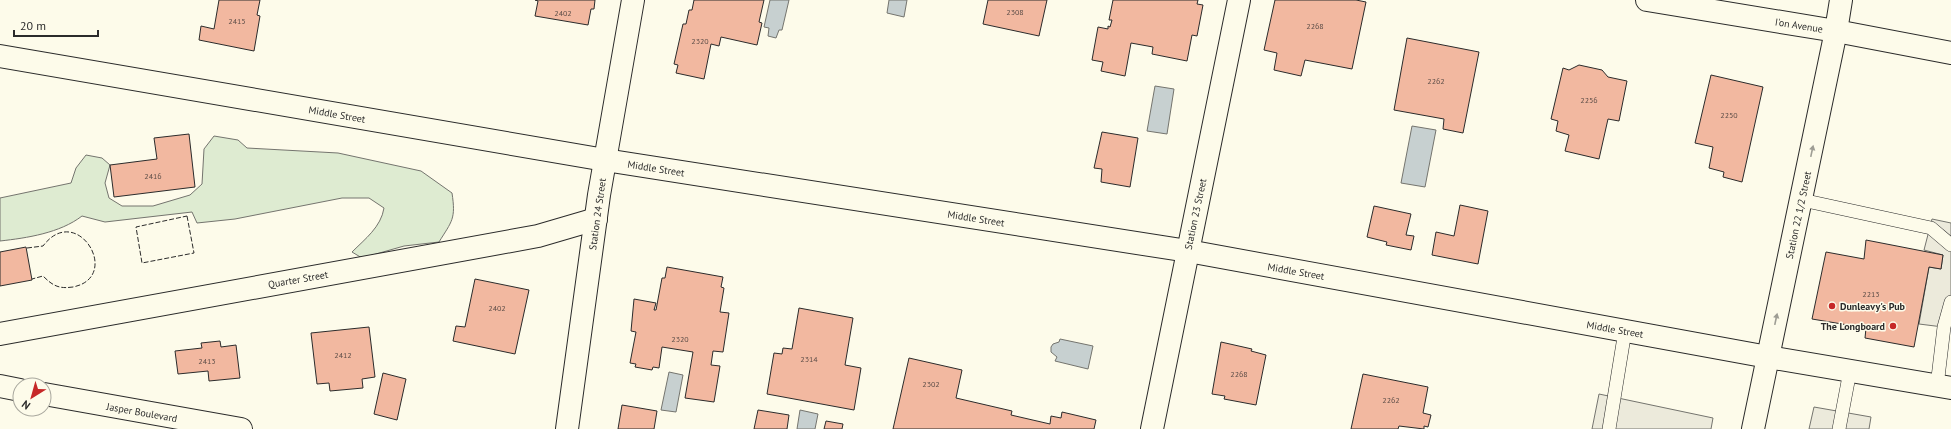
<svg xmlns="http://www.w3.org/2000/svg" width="1951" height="429" viewBox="0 0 1951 429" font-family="'PT Sans',sans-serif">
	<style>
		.green { fill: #deebd1; stroke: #74746e }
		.parking { fill: #eceadb; stroke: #74746e }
		.water { fill: #c7d0d0; stroke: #74746e }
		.building { fill: #f2b8a0; stroke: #2b2b2b }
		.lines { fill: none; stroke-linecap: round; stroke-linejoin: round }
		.lane-casing { stroke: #2b2b2b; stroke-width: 14 }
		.street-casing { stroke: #2b2b2b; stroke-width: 24 }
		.secondary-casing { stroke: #2b2b2b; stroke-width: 24 }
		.primary-casing { stroke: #2b2b2b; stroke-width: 24 }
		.lane { stroke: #fdfbea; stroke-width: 13 }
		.street { stroke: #fdfbea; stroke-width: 22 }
		.secondary { stroke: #fdfbea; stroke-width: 22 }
		.primary { stroke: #fdfbea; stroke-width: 22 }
		.fence { stroke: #2b2b2b; stroke-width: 1; stroke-dasharray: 5 2; stroke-linecap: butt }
		.oneway { fill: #9e9d94 }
		.poi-dot { fill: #c62828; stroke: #fdfbea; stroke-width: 1.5 }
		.labels { text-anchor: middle; stroke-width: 3; stroke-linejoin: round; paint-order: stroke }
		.number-label { font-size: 8px; fill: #5d4e48 }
		.street-label { font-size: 10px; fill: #2b2b2b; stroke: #fdfbea }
		.poi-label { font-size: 10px; font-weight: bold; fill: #2b2b2b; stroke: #fdfbea; text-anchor: start }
	</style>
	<rect width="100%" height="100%" fill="#fdfbea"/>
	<path class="green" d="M 214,136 L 238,140 L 247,148 L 338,153 L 421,171 L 452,193 C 456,219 452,221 439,242 L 404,246 L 362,258 L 352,252 C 365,239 381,227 384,208 L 369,198 L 342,198 L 235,219 L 197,223 L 192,212 L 105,222 L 82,216 C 60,233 27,238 0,241 L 0,198 L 71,183 L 76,168 L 86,155 L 102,158 L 110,165 L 105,183 L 109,198 L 122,206 L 153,206 L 190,195 L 202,184 L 204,149 Z"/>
	<g class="parking">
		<polygon points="1932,219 1951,223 1951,328 1919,324 1929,267 1941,269 1943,255 1924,250"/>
		<polygon points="1599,394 1713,418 1711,429 1592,429"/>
		<polygon points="1814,407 1871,417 1869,429 1809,429"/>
	</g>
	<g class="water">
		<polygon points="770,0 789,0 782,30 779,30 776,38 768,36 769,28 764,27"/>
		<polygon points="889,0 907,0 904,17 887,13"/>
		<polygon points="1155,86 1174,89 1167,134 1147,131"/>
		<polygon points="1412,126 1436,130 1425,187 1401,183"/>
		<polygon points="1060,339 1093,346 1088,369 1055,361 1057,357 1051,352 1051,347 1053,344 1059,342"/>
		<polygon points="669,372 683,375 676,412 661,410"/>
		<polygon points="800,410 818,414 815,429 797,429"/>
	</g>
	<g class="building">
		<polygon points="219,0 260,0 257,15 260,16 254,51 199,40 201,26 214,29"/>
		<polygon points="535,0 595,0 594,9 591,9 588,25 535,16 538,1"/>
		<polygon points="694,0 764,0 759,22 762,23 757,45 721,37 719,46 711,44 704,79 676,73 678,65 674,64 683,24 686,24 689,10 692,10"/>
		<polygon points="988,0 1047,0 1039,36 983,24"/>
		<polygon points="1113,0 1198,0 1197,4 1203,5 1197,36 1192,35 1187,61 1152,54 1153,47 1131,43 1125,76 1101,71 1103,62 1092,60 1098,27 1108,29 1108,26 1110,27 1112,20 1109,20"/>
		<polygon points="1275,0 1356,0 1366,2 1352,69 1305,60 1301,76 1274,70 1277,53 1264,50"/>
		<polygon points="1407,38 1479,52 1463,133 1443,129 1444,119 1394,110"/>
		<polygon points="1579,65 1602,70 1608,77 1627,81 1619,121 1608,119 1599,159 1565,151 1569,135 1556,131 1558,121 1551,119 1563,68 1569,70"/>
		<polygon points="1711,75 1763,87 1742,182 1723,177 1724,172 1709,168 1713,147 1695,143"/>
		<polygon points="1102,132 1138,138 1130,187 1101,182 1102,169 1094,168"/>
		<polygon points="189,134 195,187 114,197 110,165 157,159 154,138"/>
		<polygon points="1460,205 1488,211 1478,264 1432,255 1436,232 1454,236"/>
		<polygon points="1374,206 1411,214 1406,235 1414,236 1411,250 1386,245 1387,242 1367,237"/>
		<polygon points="1866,240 1943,255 1941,269 1929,267 1914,347 1865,338 1866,328 1812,319 1826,252 1864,259"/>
		<polygon points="26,247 32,280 0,286 0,252"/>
		<polygon points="667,267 723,277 721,287 724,288 720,312 729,313 723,352 713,351 711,365 720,366 714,402 685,398 693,352 662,347 659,368 653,367 652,370 635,367 636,364 630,363 636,332 631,331 634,299 656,303 654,310 656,310 662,278 665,278"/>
		<polygon points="475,279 529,290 515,354 453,341 456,326 465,327"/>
		<polygon points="799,308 853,318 845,365 861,368 854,410 767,394 774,353 782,354 783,348 792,349"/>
		<polygon points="369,327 375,377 362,379 363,388 330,391 329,383 317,384 311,333"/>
		<polygon points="220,341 221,347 236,345 240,378 209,381 208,371 178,374 175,351 202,348 201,343"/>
		<polygon points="1221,342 1252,349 1251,351 1266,355 1256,405 1224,399 1225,396 1212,394"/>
		<polygon points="909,358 962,370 956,398 1012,411 1011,415 1050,424 1051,416 1061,418 1062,412 1096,420 1094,429 893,429"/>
		<polygon points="383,373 406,379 397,420 374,414"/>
		<polygon points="1363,374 1428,387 1423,413 1431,415 1428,427 1424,426 1424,429 1399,426 1398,429 1351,429"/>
		<polygon points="622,405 657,411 654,429 618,429"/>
		<polygon points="758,410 789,415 787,429 754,429"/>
		<polygon points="826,421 843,424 842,429 824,429"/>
	</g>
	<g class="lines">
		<defs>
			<g id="lane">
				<polyline points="1802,200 1931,228 1951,245"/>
				<polyline points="1937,386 1944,327 1951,302"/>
				<polyline points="1609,429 1625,331"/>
				<polyline points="1839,429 1850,371"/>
			</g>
			<g id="street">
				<polyline points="1647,0 1836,31 1951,53"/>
				<polyline points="1836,31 1841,0"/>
				<polyline points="0,334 538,236 596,219"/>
				<polyline points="567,429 599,195 633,0"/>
				<polyline points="1152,429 1239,0"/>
			</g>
			<g id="secondary">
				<polyline points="0,56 605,160 1188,251 1768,357 1951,388"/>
				<polyline points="1753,429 1836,31"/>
			</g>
			<g id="primary">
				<polyline points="0,386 20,390"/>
				<polyline points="44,394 241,429"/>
			</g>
		</defs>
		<use href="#lane" class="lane-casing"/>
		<use href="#street" class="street-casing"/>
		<use href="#secondary" class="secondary-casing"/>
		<use href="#primary" class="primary-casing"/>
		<use href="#lane" class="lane"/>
		<use href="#street" class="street"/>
		<use href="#secondary" class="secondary"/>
		<use href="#primary" class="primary"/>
		<g class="fence">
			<polygon points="187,216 194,253 142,263 136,227"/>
			<path d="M 27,248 L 43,246 C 77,201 123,277 73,287 C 59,289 53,286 43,276 L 32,279"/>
		</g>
	</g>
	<defs><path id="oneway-solid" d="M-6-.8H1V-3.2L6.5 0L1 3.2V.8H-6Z"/></defs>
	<g class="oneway">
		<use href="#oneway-solid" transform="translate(1812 151) rotate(-78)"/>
		<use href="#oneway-solid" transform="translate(1776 319) rotate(-78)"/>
	</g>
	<g class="poi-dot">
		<circle cx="1832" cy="306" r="4"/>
		<circle cx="1893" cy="326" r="4"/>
	</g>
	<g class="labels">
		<g class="number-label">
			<text x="1015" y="15">2308</text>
			<text x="563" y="16">2402</text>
			<text x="237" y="24">2415</text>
			<text x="1315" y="29">2268</text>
			<text x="700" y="44">2320</text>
			<text x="1436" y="84">2262</text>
			<text x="1589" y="103">2256</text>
			<text x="1729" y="118">2250</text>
			<text x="153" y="179">2416</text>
			<text x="1871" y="297">2213</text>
			<text x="497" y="311">2402</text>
			<text x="680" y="342">2320</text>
			<text x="343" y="358">2412</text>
			<text x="809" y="362">2314</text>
			<text x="207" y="364">2413</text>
			<text x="1239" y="377">2268</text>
			<text x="931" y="387">2302</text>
			<text x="1391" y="403">2262</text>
		</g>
		<g class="street-label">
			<text transform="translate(1799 25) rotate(9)" y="4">I'on Avenue</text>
			<text transform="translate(337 114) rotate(10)" y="4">Middle Street</text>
			<text transform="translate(656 168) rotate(9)" y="4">Middle Street</text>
			<text transform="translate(597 214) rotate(-82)" y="4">Station 24 Street</text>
			<text transform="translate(1195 214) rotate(-78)" y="4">Station 23 Street</text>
			<text transform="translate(1798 215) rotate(-78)" y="4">Station 22 1/2 Street</text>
			<text transform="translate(976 218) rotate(9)" y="4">Middle Street</text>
			<text transform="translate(1296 271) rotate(10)" y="4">Middle Street</text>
			<text transform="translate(298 279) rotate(-10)" y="4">Quarter Street</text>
			<text transform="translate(1615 329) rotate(10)" y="4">Middle Street</text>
			<text transform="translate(142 412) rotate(10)" y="4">Jasper Boulevard</text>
		</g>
		<g class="poi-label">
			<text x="1840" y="310">Dunleavy's Pub</text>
			<text x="1885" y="330" text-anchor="end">The Longboard</text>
		</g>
	</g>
	<g transform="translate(32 397) rotate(217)"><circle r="19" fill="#fdfbea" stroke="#a9a89e"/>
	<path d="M0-3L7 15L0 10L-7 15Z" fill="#c62828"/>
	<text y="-6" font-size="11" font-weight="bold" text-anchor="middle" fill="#2b2b2b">N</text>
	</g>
	<path d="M14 30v6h84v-6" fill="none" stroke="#2b2b2b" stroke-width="2"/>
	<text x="20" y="30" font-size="12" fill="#2b2b2b" stroke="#fdfbea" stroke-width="3" paint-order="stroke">20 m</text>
</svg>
